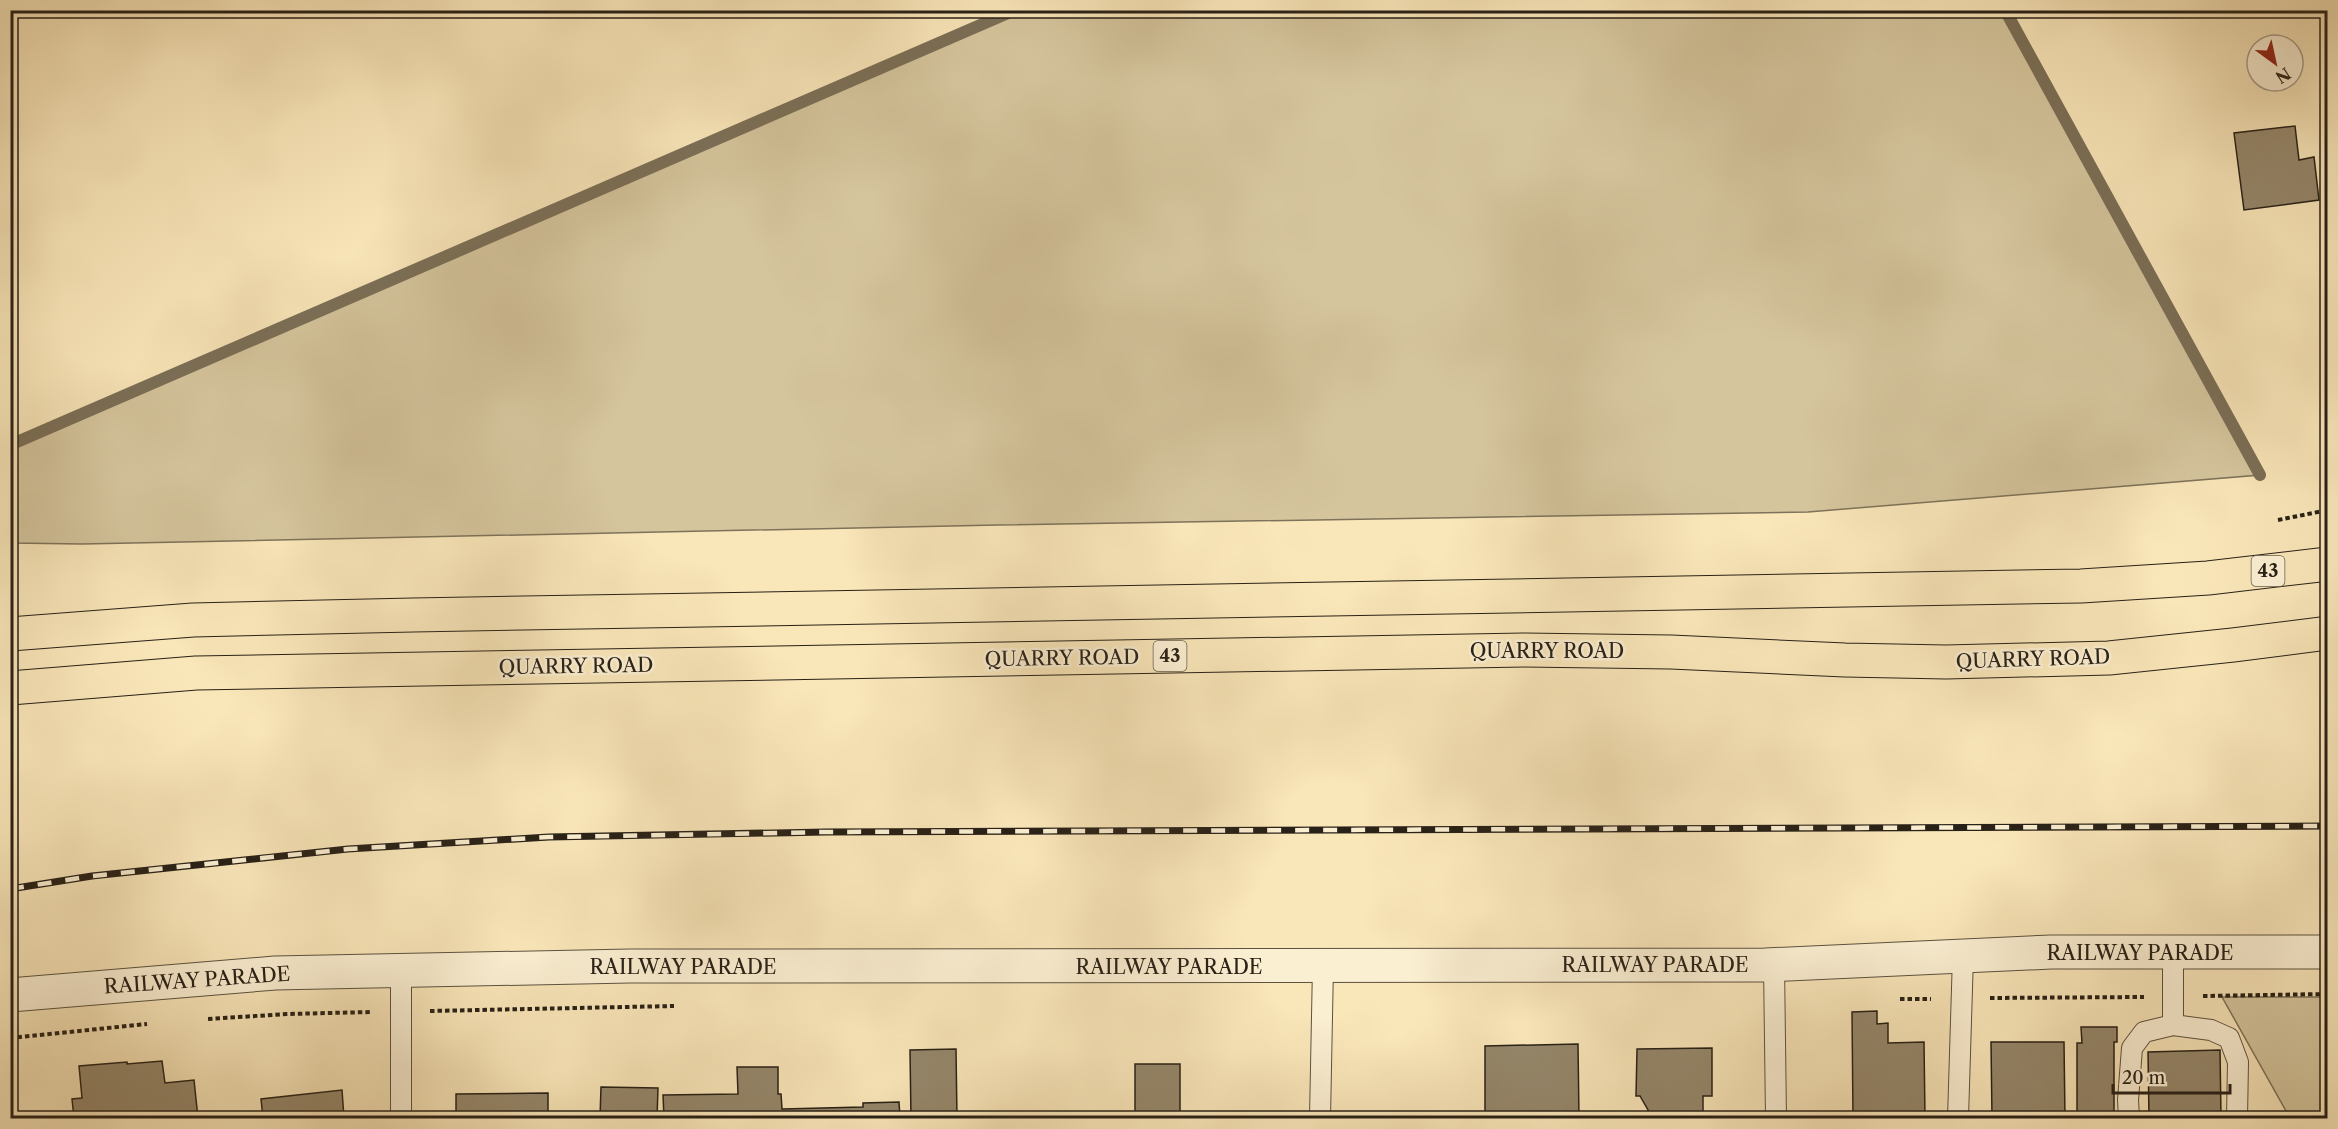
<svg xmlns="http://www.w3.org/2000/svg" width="2338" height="1129" viewBox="0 0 2338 1129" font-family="'Libre Caslon Text',serif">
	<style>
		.green { fill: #d5c59d; stroke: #7e735a; stroke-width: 1.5 }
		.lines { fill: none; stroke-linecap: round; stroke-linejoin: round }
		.stream { stroke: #7b6f57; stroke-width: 12 }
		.building { fill: #95876b; stroke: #282117; stroke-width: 1.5 }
		.lane-casing { stroke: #5c5240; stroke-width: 22 }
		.street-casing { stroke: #5c5240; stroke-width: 35 }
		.primary-casing { stroke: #282117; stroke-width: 35 }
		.path { stroke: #282117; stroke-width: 4; stroke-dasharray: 4.5 3; stroke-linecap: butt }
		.lane { stroke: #fbefd2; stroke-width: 20 }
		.street { stroke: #fbefd2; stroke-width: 33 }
		.primary { stroke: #f9e6b9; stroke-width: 33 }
		.rail-casing { stroke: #282117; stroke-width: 7 }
		.rail { stroke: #fbefd2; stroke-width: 4.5; stroke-dasharray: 14; stroke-linecap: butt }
		.labels { text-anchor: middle; stroke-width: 5; stroke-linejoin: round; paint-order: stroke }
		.shield { fill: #fbefd2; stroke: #675f4f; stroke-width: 1.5 }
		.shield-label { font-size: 18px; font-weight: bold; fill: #282117 }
		.street-label { font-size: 20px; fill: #282117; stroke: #fbefd2 }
	</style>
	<rect width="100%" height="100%" fill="#f9e6b9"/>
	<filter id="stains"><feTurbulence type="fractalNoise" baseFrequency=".00333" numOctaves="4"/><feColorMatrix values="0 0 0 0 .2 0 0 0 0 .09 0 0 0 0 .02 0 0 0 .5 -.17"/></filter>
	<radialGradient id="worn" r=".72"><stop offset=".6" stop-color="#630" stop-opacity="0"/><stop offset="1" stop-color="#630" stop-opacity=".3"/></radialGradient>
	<g class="green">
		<polygon points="1015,11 2005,11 2260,475 1808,512 998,525 82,544 11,543 11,445"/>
		<polygon points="2222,997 2327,997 2327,1118 2290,1118"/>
	</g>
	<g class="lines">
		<g class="stream">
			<polyline points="2005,10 2260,475"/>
			<polyline points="10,445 1015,10"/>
		</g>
	</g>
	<g class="building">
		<polygon points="2314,10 2328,10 2328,21"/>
		<polygon points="2295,126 2299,160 2314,157 2319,200 2244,210 2234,133"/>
		<polygon points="1877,1011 1877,1024 1888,1023 1888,1043 1924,1042 1925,1118 1853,1118 1852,1012"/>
		<polygon points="2081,1027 2117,1027 2117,1042 2114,1042 2114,1118 2077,1118 2077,1043 2082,1043"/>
		<polygon points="1991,1042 2064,1042 2065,1118 1992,1118"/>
		<polygon points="1578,1044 1579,1118 1485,1118 1485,1046"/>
		<polygon points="1712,1048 1712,1096 1703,1096 1703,1116 1648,1118 1648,1110 1640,1096 1636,1096 1637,1049"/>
		<polygon points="956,1049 957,1118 911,1118 910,1050"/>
		<polygon points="2220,1050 2221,1118 2149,1118 2148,1052"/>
		<polygon points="162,1061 165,1083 194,1080 198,1118 74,1118 72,1099 82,1098 79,1066 127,1062 127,1064"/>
		<rect x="1135" y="1064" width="45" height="54"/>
		<polygon points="737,1067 778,1067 778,1094 781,1094 782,1109 863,1107 863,1103 899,1102 900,1118 664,1118 663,1095 738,1094"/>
		<polygon points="601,1087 658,1088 657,1118 600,1118"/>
		<polygon points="342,1090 344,1118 263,1118 261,1099"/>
		<polygon points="548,1093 548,1118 456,1118 456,1094"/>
	</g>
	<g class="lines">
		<defs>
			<g id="lane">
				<polyline points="1774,964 1776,1118"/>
				<polyline points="401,971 401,1118"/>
				<polyline points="2173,1025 2173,952"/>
				<polyline points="1320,1118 1323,966"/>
				<polyline points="1958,1118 1963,956"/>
				<polyline points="2129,1118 2128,1100 2132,1048 2144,1032 2173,1025 2211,1030 2229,1038 2238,1062 2237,1118"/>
			</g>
			<polyline id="street" points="10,995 275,973 630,966 1765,965 2051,952 2328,952"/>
			<g id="primary">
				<polyline points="10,634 193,620 413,615 2081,586 2208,578 2328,564"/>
				<polyline points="10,688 196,673 1524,650 1671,652 1845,660 1946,662 2109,658 2233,645 2328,633"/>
			</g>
		</defs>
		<use href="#lane" class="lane-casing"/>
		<use href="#street" class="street-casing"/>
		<use href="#primary" class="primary-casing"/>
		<g class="path">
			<polyline points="2278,520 2328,510"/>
			<polyline points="2203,996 2328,994"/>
			<polyline points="1990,998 2144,997"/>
			<polyline points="1900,999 1931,999"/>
			<polyline points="430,1011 674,1006"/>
			<polyline points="208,1019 287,1014 372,1012"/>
			<polyline points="10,1038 147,1024"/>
		</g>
		<use href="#lane" class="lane"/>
		<use href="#street" class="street"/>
		<use href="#primary" class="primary"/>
		<defs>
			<polyline id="rail" points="10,889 92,876 348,849 549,837 826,832 2328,826"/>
		</defs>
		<use href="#rail" class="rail-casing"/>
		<use href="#rail" class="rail"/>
	</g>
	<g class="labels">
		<g class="shield">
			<rect x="2251.5" y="556" width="33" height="30" rx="4.5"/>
			<rect x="1153.5" y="641" width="33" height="30" rx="4.5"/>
		</g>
		<g class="shield-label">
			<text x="2268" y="577">43</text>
			<text x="1170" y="662">43</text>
		</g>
		<g class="street-label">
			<text x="1547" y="658">QUARRY ROAD</text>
			<text transform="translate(1062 658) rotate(-1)" y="7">QUARRY ROAD</text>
			<text transform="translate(2033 659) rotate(-2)" y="7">QUARRY ROAD</text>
			<text transform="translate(576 666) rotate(-1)" y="7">QUARRY ROAD</text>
			<text x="2140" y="960">RAILWAY PARADE</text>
			<text x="1655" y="972">RAILWAY PARADE</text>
			<text x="683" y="974">RAILWAY PARADE</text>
			<text x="1169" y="974">RAILWAY PARADE</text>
			<text transform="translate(197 980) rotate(-4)" y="7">RAILWAY PARADE</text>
		</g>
	</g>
	<rect width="2338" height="1129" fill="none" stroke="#f9e6b9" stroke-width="36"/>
	<rect x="12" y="12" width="2314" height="1105" fill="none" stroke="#282117" stroke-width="3"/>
	<rect x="18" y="18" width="2302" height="1093" fill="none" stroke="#282117" stroke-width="1.5"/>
	<g transform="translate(2275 63) rotate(147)"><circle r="28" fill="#fbefd2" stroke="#a79d87" stroke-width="1.5"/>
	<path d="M0-4.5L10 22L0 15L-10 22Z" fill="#8f2418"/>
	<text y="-9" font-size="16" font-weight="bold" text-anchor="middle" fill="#282117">N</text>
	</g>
	<path d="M2113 1084v9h117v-9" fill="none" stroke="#282117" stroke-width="3"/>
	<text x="2122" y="1084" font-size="18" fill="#282117" stroke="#fbefd2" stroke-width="4.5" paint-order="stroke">20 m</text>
	<rect width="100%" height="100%" filter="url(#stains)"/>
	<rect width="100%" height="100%" fill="url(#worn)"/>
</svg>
